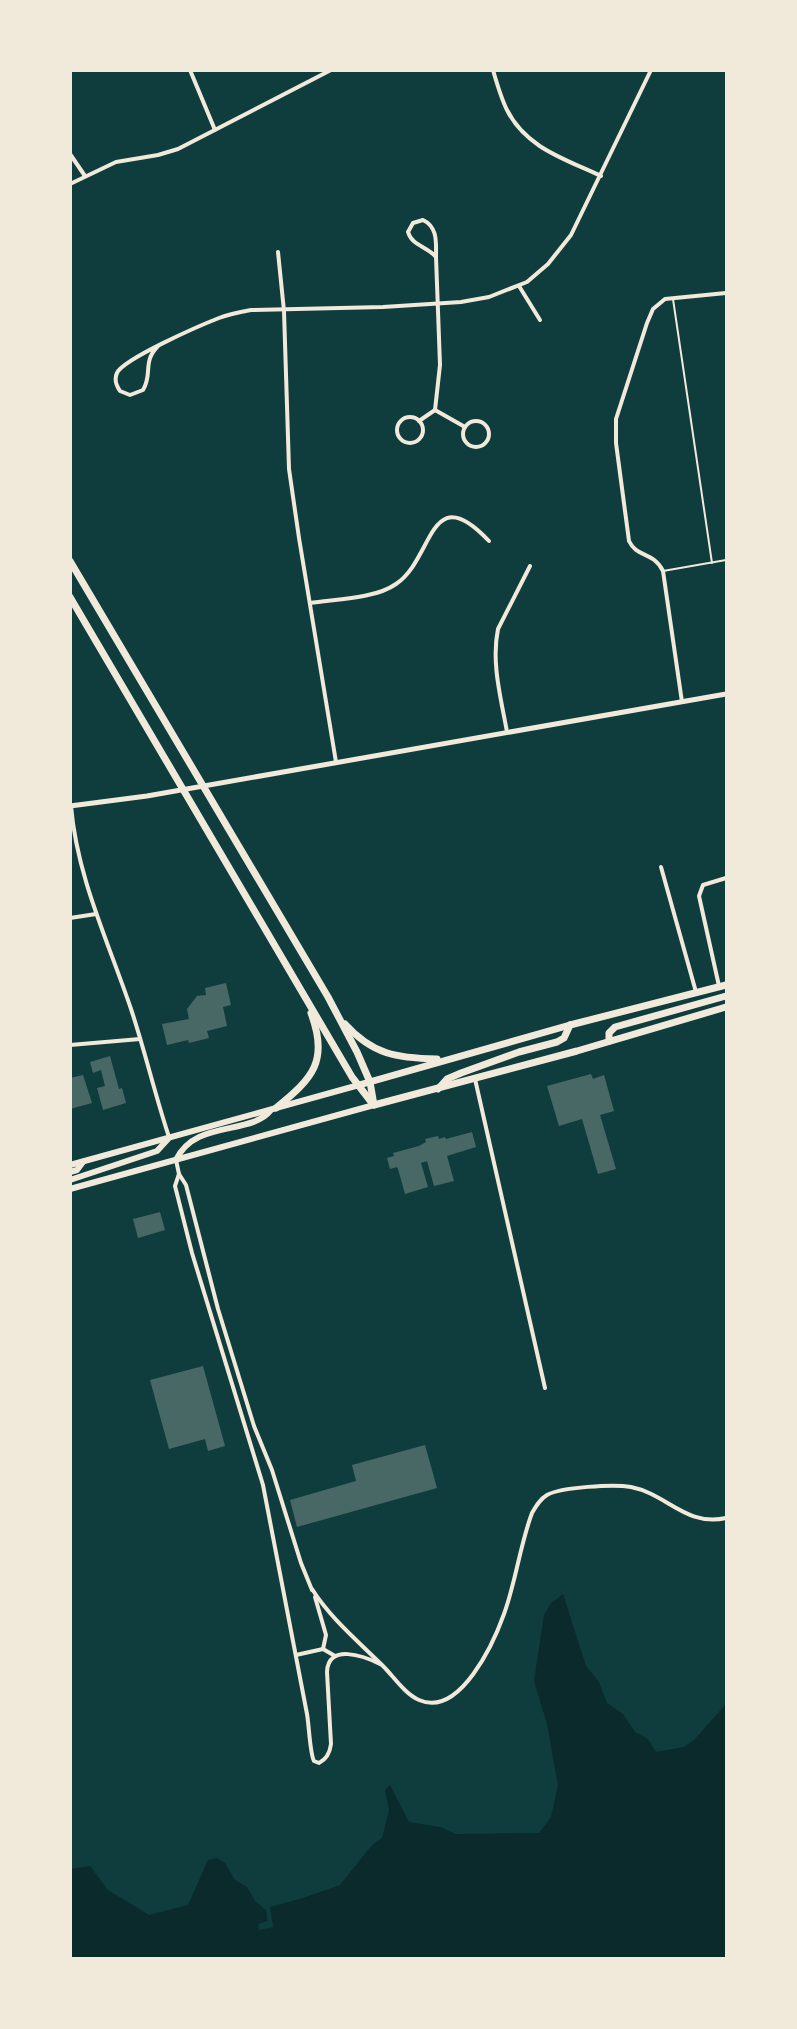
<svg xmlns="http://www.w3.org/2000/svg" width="797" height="2029" viewBox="0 0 797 2029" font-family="Montserrat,sans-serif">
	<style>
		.water { fill: #0a2a2b }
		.building { fill: #486865 }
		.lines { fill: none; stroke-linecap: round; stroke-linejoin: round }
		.service { stroke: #f1e9da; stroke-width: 2 }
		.minor { stroke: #f1e9da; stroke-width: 4 }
		.tertiary { stroke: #f1e9da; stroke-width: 5 }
		.primary { stroke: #f1e9da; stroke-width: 6 }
		.trunk { stroke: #f1e9da; stroke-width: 7 }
	</style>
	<rect width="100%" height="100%" fill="#0f3d3e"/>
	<polygon class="water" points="563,1594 586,1666 599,1682 607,1703 623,1714 635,1732 648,1739 656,1752 684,1747 694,1740 726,1704 726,1958 71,1958 71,1869 90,1866 108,1890 149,1915 188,1905 208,1860 217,1858 225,1863 235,1880 247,1887 255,1901 266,1910 268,1921 258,1924 259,1930 273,1927 270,1907 303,1898 340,1885 372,1845 382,1838 389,1810 385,1790 390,1785 409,1822 440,1827 456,1834 539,1833 551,1817 558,1785 547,1724 534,1681 544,1615 551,1603"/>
	<g class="building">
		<polygon points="226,983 231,1005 223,1007 227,1026 207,1031 209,1038 189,1043 188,1040 167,1045 162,1024 189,1019 187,1009 197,996 206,995 205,988"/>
		<polygon points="110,1056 119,1089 122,1088 126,1103 103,1110 97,1088 105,1086 101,1070 93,1073 90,1062"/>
		<polygon points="591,1074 593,1079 604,1075 614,1111 600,1115 616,1169 598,1174 582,1119 559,1126 547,1086"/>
		<polygon points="83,1075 92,1103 70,1109 70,1078"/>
		<polygon points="472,1132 476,1147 447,1156 454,1181 434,1186 427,1161 421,1163 428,1187 405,1194 398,1169 397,1167 390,1169 387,1158 394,1156 393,1153 419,1146 426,1142 425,1139 438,1136 439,1139 445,1137 446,1139"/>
		<polygon points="160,1212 165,1230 138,1238 133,1219"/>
		<polygon points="203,1366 225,1446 208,1451 205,1439 169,1449 150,1380"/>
		<polygon points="425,1445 437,1488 297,1527 290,1500 356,1481 352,1465"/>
	</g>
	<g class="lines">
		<g class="service">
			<polyline points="726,184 726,200"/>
			<polyline points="673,299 712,563"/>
			<polyline points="663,571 726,560"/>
		</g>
		<g class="minor">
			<polyline points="190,70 215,130"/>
			<path d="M 493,70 C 497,84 501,98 507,110 C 526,148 565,159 601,176"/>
			<polyline points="70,154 85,176"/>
			<polyline points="70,184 116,162 158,155 178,149 331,70"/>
			<polyline points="278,252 284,311 289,469 299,538 336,762"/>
			<polyline points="519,286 540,320"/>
			<path d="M 158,346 C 142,362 153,374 143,390 L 130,395 L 120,391 C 116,385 114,379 117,373 C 123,359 201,325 219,318 C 229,314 240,312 251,310 L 383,307 L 461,302 L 489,297 L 527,282 L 548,264 L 571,235 L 651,70"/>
			<path d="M 435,410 L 440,365 L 436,257 C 427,246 412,246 408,232 L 413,223 L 423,220 C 438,227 436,243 436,257"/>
			<polyline points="435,410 465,427"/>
			<circle cx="410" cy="430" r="13"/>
			<circle cx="476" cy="434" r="13"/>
			<polyline points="419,421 435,410"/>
			<path d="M 310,603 C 335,599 375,599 396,584 C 434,559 429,477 489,541"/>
			<path d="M 682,702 L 663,571 C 653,551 637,558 629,541 L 616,443 L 616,419 L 647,323 L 653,309 L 665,299 L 726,293"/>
			<path d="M 507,732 C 501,698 491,663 498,629 L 530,566"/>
			<path d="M 71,806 C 77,877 108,941 131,1009 C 145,1051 155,1095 169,1137"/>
			<polyline points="661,867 696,992"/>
			<polyline points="70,918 96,914"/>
			<polyline points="719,986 699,896 703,885 726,878"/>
			<polyline points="70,1045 140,1039"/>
			<polyline points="475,1079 545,1388"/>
			<polyline points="176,1160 179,1174 186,1185 218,1309 254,1426 272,1470 301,1563 312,1590"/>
			<path d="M 179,1174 L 175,1186 L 192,1253 L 263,1485 L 307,1714 C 309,1725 310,1754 314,1761 L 319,1763 C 327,1759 330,1752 331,1744 L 327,1672 C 328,1643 364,1656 380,1664"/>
			<path d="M 312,1589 C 331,1619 358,1641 383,1666 C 394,1677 405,1694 419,1700 C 460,1718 494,1642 504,1614 C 516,1581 520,1545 532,1513 C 536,1506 540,1499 547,1495 C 561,1487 614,1484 631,1487 C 667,1494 686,1527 726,1518"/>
			<polyline points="315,1597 326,1635 323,1649"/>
			<polyline points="296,1655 323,1649 335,1656"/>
		</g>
		<polyline class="tertiary" points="70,806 147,796 726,694"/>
		<g class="primary">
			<path d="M 176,1160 C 195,1119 251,1136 271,1110"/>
			<polyline points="70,1165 359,1085"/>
			<polyline points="70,1172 77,1170 83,1162"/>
			<polyline points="70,1180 157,1151 168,1139"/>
			<polyline points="70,1189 374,1105"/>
		</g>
		<g class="trunk">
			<polyline points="70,561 328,997 357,1052 370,1082 374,1105"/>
			<polyline points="70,597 352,1077 372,1103"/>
			<path d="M 345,1024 C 373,1055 397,1058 437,1059"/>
			<polyline points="609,1041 609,1033 615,1027 726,996"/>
			<polyline points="359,1085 570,1025 726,985"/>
			<polyline points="438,1089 447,1079 461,1073 519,1052 557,1042 564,1038 570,1025"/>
			<polyline points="374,1105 577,1051 726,1007"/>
			<path d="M 276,1108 C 313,1078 329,1061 311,1013"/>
		</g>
	</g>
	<rect width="797" height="2029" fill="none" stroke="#f1e9da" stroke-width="144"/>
</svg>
